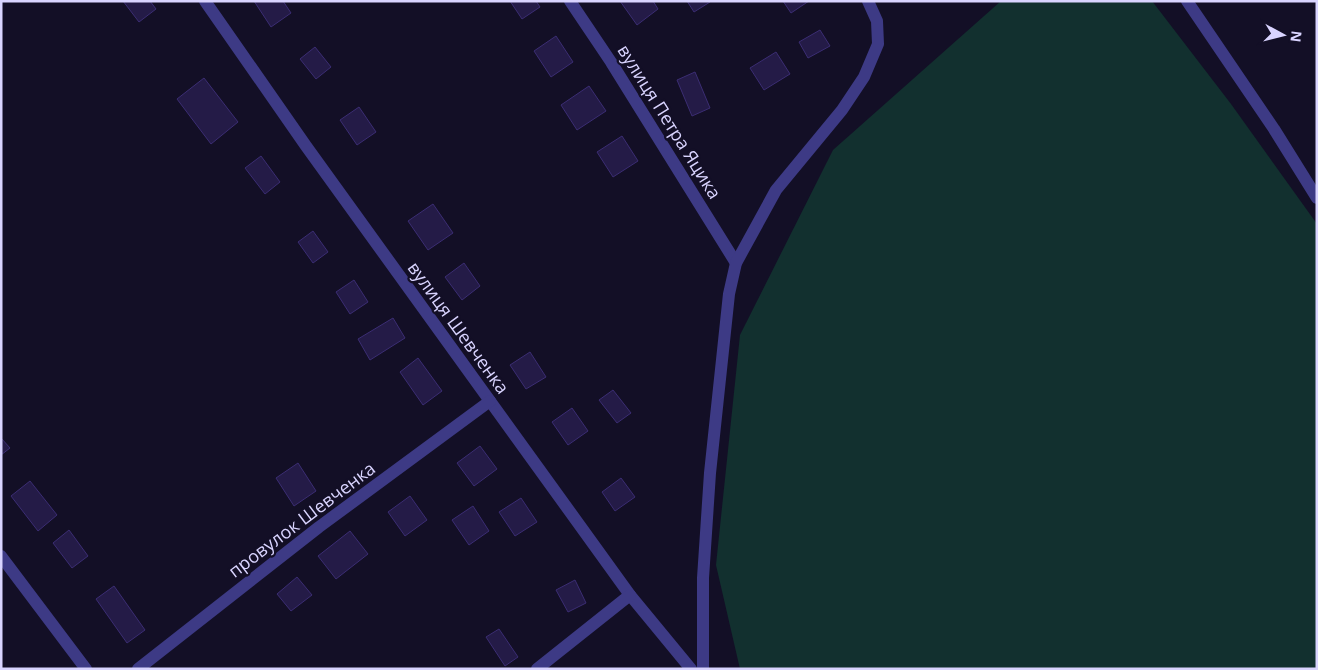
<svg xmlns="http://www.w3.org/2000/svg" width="1318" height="670" viewBox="0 0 1318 670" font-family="'Open Sans',sans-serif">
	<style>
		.green { fill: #12302f }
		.building { fill: #241b47; stroke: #3b2d73 }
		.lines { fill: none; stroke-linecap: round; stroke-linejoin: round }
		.minor { stroke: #3d3a85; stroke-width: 12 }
		.labels { text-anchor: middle; stroke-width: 4.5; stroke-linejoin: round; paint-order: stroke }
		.street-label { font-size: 18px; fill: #d9d4ff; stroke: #130f26 }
	</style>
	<rect width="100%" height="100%" fill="#130f26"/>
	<polygon class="green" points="1001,1 1152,1 1231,104 1317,224 1317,669 740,669 716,565 740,335 833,150"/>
	<g class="building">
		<polygon points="123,1 150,1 156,9 139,22"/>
		<polygon points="254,1 283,1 291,13 271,27"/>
		<polygon points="510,1 536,1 540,7 522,19"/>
		<polygon points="620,1 653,1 658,9 637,25"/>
		<polygon points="687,1 710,1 710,2 694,12"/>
		<polygon points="783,1 809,1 791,13"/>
		<polygon points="820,30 830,46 808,58 799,42"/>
		<polygon points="556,36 573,62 551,77 534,51"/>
		<polygon points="315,47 331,67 316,79 300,59"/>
		<polygon points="776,52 790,74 764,90 750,68"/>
		<polygon points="695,72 710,108 692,116 677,80"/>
		<polygon points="204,78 238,122 211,144 177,99"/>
		<polygon points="589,86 606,111 577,130 561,105"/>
		<polygon points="359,107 376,132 357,145 340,120"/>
		<polygon points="622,136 638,161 613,177 597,152"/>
		<polygon points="261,156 280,182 265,194 245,168"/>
		<polygon points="433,204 453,233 428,250 408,221"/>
		<polygon points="313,231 328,252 313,263 298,242"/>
		<polygon points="464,263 480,286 462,300 445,277"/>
		<polygon points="354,280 368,302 350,314 336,292"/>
		<polygon points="393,318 405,338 370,360 358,339"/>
		<polygon points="530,352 546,377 526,389 510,365"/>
		<polygon points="418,358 442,391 423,405 400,372"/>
		<polygon points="613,390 631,413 617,423 599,400"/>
		<polygon points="572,408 588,431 568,445 552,422"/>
		<polygon points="1,438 10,448 1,455"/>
		<polygon points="480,446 497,469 474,486 457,463"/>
		<polygon points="298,463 316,491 294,506 276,478"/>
		<polygon points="621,478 635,497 615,511 602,492"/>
		<polygon points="30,481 57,515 38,531 11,496"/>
		<polygon points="410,496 427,520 405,536 388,512"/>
		<polygon points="521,498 537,522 515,536 499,512"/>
		<polygon points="473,506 489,531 469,545 452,520"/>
		<polygon points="69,530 88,556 72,568 53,543"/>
		<polygon points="350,531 368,554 336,579 318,556"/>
		<polygon points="297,577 312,595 291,611 277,594"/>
		<polygon points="575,580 586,603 568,612 556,590"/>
		<polygon points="114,586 145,630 127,643 96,599"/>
		<polygon points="499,629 518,657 505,666 486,637"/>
	</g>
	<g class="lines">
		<g class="minor">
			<polyline points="205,1 306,146 630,595 691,669"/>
			<polyline points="570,1 611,62 736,263"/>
			<polyline points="1187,1 1274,129 1317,198"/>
			<polyline points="1,556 86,669"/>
			<polyline points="138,669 319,527 490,401"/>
			<polyline points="537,669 630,595"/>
			<polyline points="703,669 703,578 710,473 729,294 736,263 776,190 842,110 864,77 878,44 877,21 868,1"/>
		</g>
	</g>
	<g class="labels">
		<g class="street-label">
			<text transform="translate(669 122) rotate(58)" y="6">вулиця Петра Яцика</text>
			<text transform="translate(458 328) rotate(54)" y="6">вулиця Шевченка</text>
			<text transform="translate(302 520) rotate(-37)" y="6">провулок Шевченка</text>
		</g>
	</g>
	<rect width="1318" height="670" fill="none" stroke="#d9d4ff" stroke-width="5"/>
	<g transform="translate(1283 35) rotate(97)" stroke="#130f26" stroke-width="4" paint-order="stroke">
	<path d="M0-4L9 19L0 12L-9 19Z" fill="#d9d4ff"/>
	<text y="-8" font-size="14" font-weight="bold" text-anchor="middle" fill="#d9d4ff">N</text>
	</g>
</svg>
